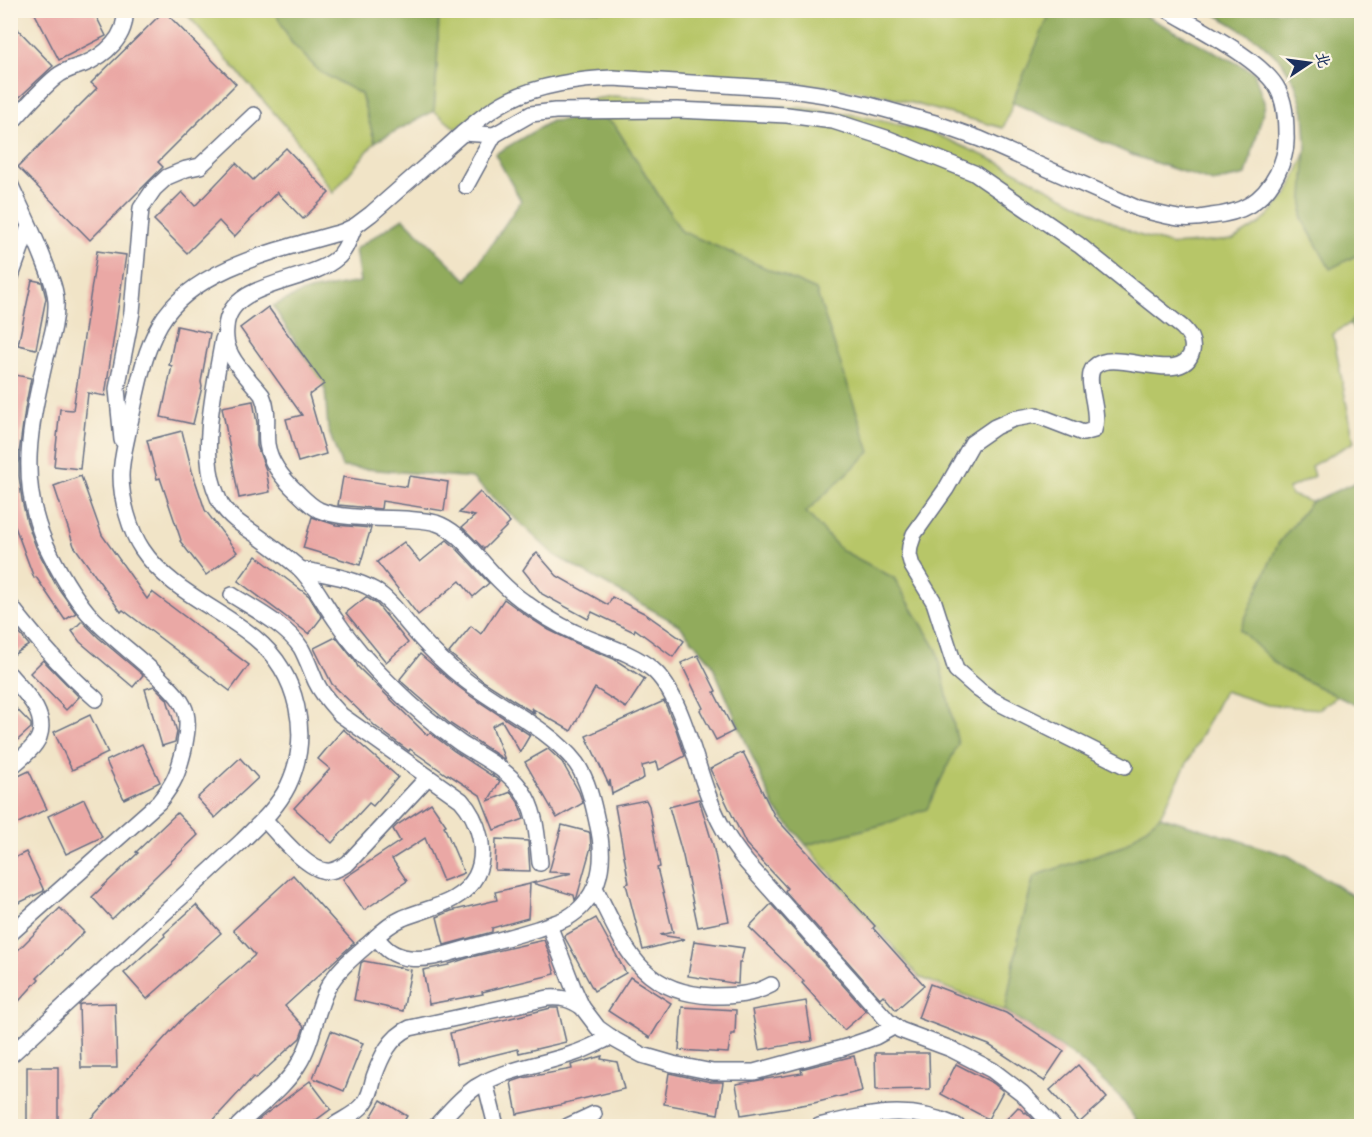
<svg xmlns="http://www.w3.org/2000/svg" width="1372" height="1137" viewBox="0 0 1372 1137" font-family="'Balsamiq Sans','LXGW WenKai TC',sans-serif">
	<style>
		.green { fill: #b7c668; stroke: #697a63; stroke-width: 1.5 }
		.forest { fill: #91ab5c; stroke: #566d5d; stroke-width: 1.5 }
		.building { fill: #eaa8a5 }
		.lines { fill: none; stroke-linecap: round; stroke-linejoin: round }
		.minor-casing { stroke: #666e83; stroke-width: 18 }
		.minor { stroke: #fff; stroke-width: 15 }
	</style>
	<rect width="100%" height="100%" fill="#fcf5e5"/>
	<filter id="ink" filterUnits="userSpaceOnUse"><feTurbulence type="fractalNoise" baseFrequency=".0167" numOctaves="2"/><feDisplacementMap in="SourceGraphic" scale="12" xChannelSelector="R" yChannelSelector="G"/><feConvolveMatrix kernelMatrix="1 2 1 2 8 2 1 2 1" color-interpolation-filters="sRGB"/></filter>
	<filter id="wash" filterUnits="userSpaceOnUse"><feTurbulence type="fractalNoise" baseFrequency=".008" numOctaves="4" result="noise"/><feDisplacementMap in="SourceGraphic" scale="24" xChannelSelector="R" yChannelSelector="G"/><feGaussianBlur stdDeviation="1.35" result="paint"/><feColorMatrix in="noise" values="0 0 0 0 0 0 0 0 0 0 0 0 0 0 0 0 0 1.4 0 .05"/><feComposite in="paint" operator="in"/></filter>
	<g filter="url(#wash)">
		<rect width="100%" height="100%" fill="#f1e4c7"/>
		<g class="green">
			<polygon points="184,11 275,11 291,42 320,72 361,94 375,142 333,193 290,131"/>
			<polygon points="439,11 1051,11 1003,128 879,94 823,86 602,71 553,77 506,92 456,129 434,111 437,67"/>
			<polygon points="613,96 795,107 856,115 931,132 1000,163 1135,234 1173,245 1233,240 1261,223 1288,194 1306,152 1302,219 1330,268 1361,253 1361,310 1349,324 1333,334 1354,442 1311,466 1314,476 1288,489 1291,495 1311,502 1278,544 1280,668 1337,696 1319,709 1268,705 1224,691 1160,816 1123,846 1034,876 1019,936 1005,1011 919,977 806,845 885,824 937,650 894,578 841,550 805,512 816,290 681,231 614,124 574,102"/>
		</g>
		<g class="forest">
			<polygon points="1134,10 1254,72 1265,105 1246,175 1213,182 1132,155 1012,102 1051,11"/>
			<polygon points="275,11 439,11 437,67 434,111 375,142 361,94 320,72 291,42"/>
			<polygon points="1210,11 1361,11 1361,253 1330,269 1302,218 1306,143 1304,112 1295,83 1282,62 1258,40"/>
			<polygon points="602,117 614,124 681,231 816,290 870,452 806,512 841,550 894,578 937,650 958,744 927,809 885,824 806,845 775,809 711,662 679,625 554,555 472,478 342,467 328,429 325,389 273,306 303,292 360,282 355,249 403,218 467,280 521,201 495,154 551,121"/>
			<polygon points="1361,310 1361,337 1349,324"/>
			<polygon points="1361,480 1361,705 1353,704 1280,668 1240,630 1278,544 1311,502"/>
			<polygon points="1160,816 1289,856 1353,896 1361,898 1361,1126 1140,1126 1119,1096 1076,1057 1005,1011 1019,936 1034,876 1123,846"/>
		</g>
		<g id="blocks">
			<g class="building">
				<polygon points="33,10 93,10 106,36 59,60"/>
				<polygon points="164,11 236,84 158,162 163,167 90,240 18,167 97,88 91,83"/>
				<polygon points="10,21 53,66 10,106"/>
				<polygon points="286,148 329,193 303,219 277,192 234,237 219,221 187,253 154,220 182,192 195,206 236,163 253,180"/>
				<polygon points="97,251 126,255 105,396 88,393 80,469 54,466 60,409 73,410"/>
				<polygon points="32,280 42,282 46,298 36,349 18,345"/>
				<polygon points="268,307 324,384 309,395 326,454 298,462 286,419 302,415 240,328"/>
				<polygon points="177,326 210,333 201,382 202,387 193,424 161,417 172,366 169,365"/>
				<polygon points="15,375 31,378 25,409 19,453 19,476 22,500 27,522 36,547 56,585 76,613 65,620 36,577 34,578 10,513 10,402"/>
				<polygon points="253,401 257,423 257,446 266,470 270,492 239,498 222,407"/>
				<polygon points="182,431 192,471 205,510 237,552 206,575 180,541 181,540 160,478 157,479 147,440"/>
				<polygon points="81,476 102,535 147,599 152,592 249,665 230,691 123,610 121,612 74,546 54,486"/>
				<polygon points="409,476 448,482 444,511 382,501 381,509 338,505 343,477 407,487"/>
				<polygon points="480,492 510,523 484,549 462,527 475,516 459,513"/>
				<polygon points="312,517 336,525 371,528 360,565 303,548"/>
				<polygon points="447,540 457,549 489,583 473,597 460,581 418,615 377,562 404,542 420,562"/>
				<polygon points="537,553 557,576 608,605 612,597 644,613 684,641 673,657 635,629 634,632 592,612 588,619 542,594 523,570 531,558"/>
				<polygon points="256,556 309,596 322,617 309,634 238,581"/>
				<polygon points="366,597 377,604 408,643 386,662 346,613"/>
				<polygon points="504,599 530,618 549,630 580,645 614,659 645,679 626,708 595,688 571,731 531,708 535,714 483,681 449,653 471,626 481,634"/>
				<polygon points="82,621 99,638 143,675 133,687 80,642 72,631"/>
				<polygon points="10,622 29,645 10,657"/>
				<polygon points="336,637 355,661 358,667 427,735 430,733 454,751 500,781 488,801 511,792 518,802 524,819 494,830 480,795 448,774 447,775 410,749 409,751 375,726 332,684 314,648"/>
				<polygon points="420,654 451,681 472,697 530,735 520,752 502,721 492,726 505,760 449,723 403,683 400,679"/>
				<polygon points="698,655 716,691 714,692 734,731 716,740 700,710 703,708 681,663"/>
				<polygon points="43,660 79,697 66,710 30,673"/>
				<polygon points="154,686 167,699 177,732 175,742 162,746 145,689"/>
				<polygon points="664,701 676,729 685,756 659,770 657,762 642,766 644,778 612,794 610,780 609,785 586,736"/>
				<polygon points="10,702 31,724 31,728 10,747"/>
				<polygon points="90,715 108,753 72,770 54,732"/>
				<polygon points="343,729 398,777 373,806 369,803 332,843 294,808 330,769 318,759"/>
				<polygon points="142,744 160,782 124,799 106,761"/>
				<polygon points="548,749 562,762 579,792 583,803 557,818 525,762"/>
				<polygon points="743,752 775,817 875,926 873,928 924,985 896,1010 883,995 880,998 785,891 787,888 746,844 710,769"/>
				<polygon points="240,758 258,778 215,818 197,798"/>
				<polygon points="29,771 47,809 10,827 10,780"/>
				<polygon points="84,799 102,837 66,854 48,816"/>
				<polygon points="699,799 713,845 729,921 698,927 683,856 669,807"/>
				<polygon points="646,800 649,806 660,867 657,868 673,932 660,935 685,939 643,950 626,884 629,883 615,806"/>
				<polygon points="431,803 446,825 444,826 464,873 443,881 425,838 392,859 407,881 364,910 343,879 400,841 393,829 397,825"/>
				<polygon points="177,813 198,835 112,919 92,897 138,853 136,852"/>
				<polygon points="562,825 589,832 590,834 591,847 577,897 575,900 574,895 532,883 572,873 549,872"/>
				<polygon points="496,839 528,841 530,871 495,870"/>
				<polygon points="26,852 44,891 10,907 10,860"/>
				<polygon points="293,875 354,943 285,1006 304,1027 300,1038 255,1079 253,1077 208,1126 84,1126 181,1020 255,955 233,930"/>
				<polygon points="530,884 528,918 492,928 492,932 444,945 437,917 451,911 497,900 495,892"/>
				<polygon points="771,904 866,1011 844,1030 802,983 804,981 749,927"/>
				<polygon points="196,905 221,933 147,999 124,973 165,936 164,934"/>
				<polygon points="60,908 84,932 37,978 39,979 10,1011 10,958"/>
				<polygon points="596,918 626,973 594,991 564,936"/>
				<polygon points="544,940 549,953 555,974 482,992 483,994 429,1004 423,970 449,965 449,964 471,957"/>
				<polygon points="694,941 744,948 741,962 739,962 738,984 688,976"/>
				<polygon points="364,961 411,970 403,1011 354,1000 361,963"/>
				<polygon points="630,977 671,1003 650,1038 608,1011"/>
				<polygon points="930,984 1006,1013 1064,1051 1044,1081 989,1045 918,1018"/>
				<polygon points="806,1001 812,1041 759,1050 752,1010"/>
				<polygon points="115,1003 117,1068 81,1068 79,1005 81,1004"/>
				<polygon points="682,1007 736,1010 735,1034 731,1034 728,1053 679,1050"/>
				<polygon points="551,1008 558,1008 566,1042 519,1053 518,1049 457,1064 450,1033"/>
				<polygon points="331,1031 363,1043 344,1091 313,1078"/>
				<polygon points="875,1053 929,1053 930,1089 876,1090"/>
				<polygon points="602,1056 601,1059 617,1062 624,1089 565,1103 565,1104 517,1114 511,1082 523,1078 572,1069 571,1065"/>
				<polygon points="854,1056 862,1091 814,1103 741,1115 736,1084 802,1073 801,1069"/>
				<polygon points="956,1064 993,1083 1003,1091 988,1119 941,1094"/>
				<polygon points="1078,1065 1107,1098 1079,1123 1050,1090"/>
				<rect x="27" y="1067" width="31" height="59"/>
				<polygon points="669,1073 711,1082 723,1082 718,1114 664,1104"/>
				<polygon points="310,1081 331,1109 308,1126 251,1126 263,1116"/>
				<polygon points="381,1100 407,1116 401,1126 366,1126"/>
				<polygon points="1018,1107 1025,1113 1026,1112 1040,1126 1000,1126"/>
			</g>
		</g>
	</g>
	<g filter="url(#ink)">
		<use href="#blocks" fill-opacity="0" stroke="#666e83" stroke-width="1.5"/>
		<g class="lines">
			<defs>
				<g id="minor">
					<path d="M 10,124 C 25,108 40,90 56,77 C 64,70 73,68 82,65 C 105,56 127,37 125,10"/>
					<path d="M 463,133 L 494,135 L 531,114 L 555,111 L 677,110 L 787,115 L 833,121 L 889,139 L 974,173 L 1079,245 L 1182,327 C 1189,334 1194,341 1192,351 C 1183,388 1114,346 1094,367 C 1083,380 1101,410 1094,430 L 1083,433 L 1036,415 L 1013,419 L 995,427 L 972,443 L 946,489 L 914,534 L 910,546 L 909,555 L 912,566 L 934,602 L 956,670 L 979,690 L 993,700 L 1125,766"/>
					<path d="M 10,184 C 22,210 35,236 45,263 C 50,276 56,289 56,302 C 57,323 49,345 44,365 C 30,427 18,481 45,543 C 56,566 72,594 88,613 C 110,637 139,657 162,680 C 171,689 183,700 186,713 C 189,725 186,737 184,749 C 178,773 175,782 159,802 L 10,934"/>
					<polyline points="466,186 494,135"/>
					<path d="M 355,226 C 350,236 346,251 337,258 C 309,284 228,280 226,328 C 225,337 226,346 231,355 C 238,369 252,382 262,395 C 270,413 265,426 267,444 C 270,464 284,480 298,493 C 304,499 311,506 319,510 C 339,519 382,518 405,519 C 415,520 426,520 436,523 C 454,529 466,544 478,557 C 492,573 506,589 523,601 C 539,613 556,624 574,632 C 599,644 630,651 652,669 C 680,692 694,757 707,792 C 717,820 728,840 747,863 L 888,1021 L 900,1030 L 951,1049 L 992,1070 L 1022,1093 L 1053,1126"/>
					<polyline points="10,279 29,226"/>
					<path d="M 223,339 C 216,380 200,448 214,487 C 216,492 218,499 221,504 C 229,517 243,526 255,534 C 270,545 284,555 298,567 C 313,581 323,602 335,619 C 351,643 373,668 394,688 C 414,708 437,727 460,743 C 481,757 506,768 521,789 C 537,811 537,837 540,863"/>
					<polyline points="122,440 117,389 132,312 141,208 154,189 167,177 186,169 200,166 254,115"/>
					<path d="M 300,569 C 323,574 354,578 374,590 C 391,600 402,618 415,632 C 430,649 446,665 464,679 C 499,707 548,727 576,763 C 588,780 593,803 597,822 C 604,850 604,881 584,904 C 580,909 572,915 567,918 C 557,923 547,925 537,929 C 517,935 496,941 476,946 C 455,951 431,961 409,958 C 393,956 385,949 376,937"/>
					<path d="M 232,595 C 254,609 287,626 301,648 C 307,659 311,671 316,682 C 322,695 332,705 341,715 L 461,800 C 479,820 488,851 476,876 C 461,904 430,907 403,918 C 392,923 382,931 374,939 C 357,954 337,969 327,989 C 315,1013 313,1042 298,1065 C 283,1090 257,1106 238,1126"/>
					<path d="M 10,605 C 36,639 64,671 96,699"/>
					<path d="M 10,675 C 23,691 48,713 39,737 C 34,749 20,759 10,768"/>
					<path d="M 264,819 C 277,833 306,869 326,871 C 333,872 342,867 348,863 L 428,777"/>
					<path d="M 595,888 C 625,946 638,993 713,996 C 733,996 753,995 771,985"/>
					<polyline points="549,925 573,987 582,1007 598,1028 615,1040 642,1055 673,1064 713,1072 754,1072 846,1047 875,1037 895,1026"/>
					<path d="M 10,1056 L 242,841 C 259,824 277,808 288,786 C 312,736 298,673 255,638 C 219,608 169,590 142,549 C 130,531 121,499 121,476 C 121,460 126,443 129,427 C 137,393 142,355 160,324 C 193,267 283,249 342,232 L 355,226 L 371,214 C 395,193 419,172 444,150 C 464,132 485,112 509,100 C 539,85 580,79 613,78 L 785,89 L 825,95 L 869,105 L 935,123 L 980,139 L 1139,209 C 1152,212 1165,216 1179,218 C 1189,219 1201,218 1211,216 C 1241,213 1262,203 1277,174 C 1283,162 1287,149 1286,135 C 1286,118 1285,100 1276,86 C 1257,57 1198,28 1168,10"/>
					<polyline points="485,1082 496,1126"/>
					<path d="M 333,1126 C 343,1119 356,1114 364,1104 C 370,1096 372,1086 374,1077 C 381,1057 390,1037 410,1028 L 548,998 C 562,997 570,999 582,1007"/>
					<path d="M 436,1126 C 448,1113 460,1098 476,1087 C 505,1069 540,1065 572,1054 C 586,1050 598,1043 611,1037"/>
					<polyline points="568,1126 594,1114"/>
					<path d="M 819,1126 C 869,1114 908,1104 957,1126"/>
				</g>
			</defs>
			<use href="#minor" class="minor-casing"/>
			<use href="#minor" class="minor"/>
		</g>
	</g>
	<rect width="1372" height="1137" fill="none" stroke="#fcf5e5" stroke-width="36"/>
	<g transform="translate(1309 63) rotate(77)" stroke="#fcf5e5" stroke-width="4.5" paint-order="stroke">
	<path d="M0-4.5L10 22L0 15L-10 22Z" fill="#1b2f5e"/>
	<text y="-9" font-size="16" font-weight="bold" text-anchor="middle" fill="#1b2f5e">北</text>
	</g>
</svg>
